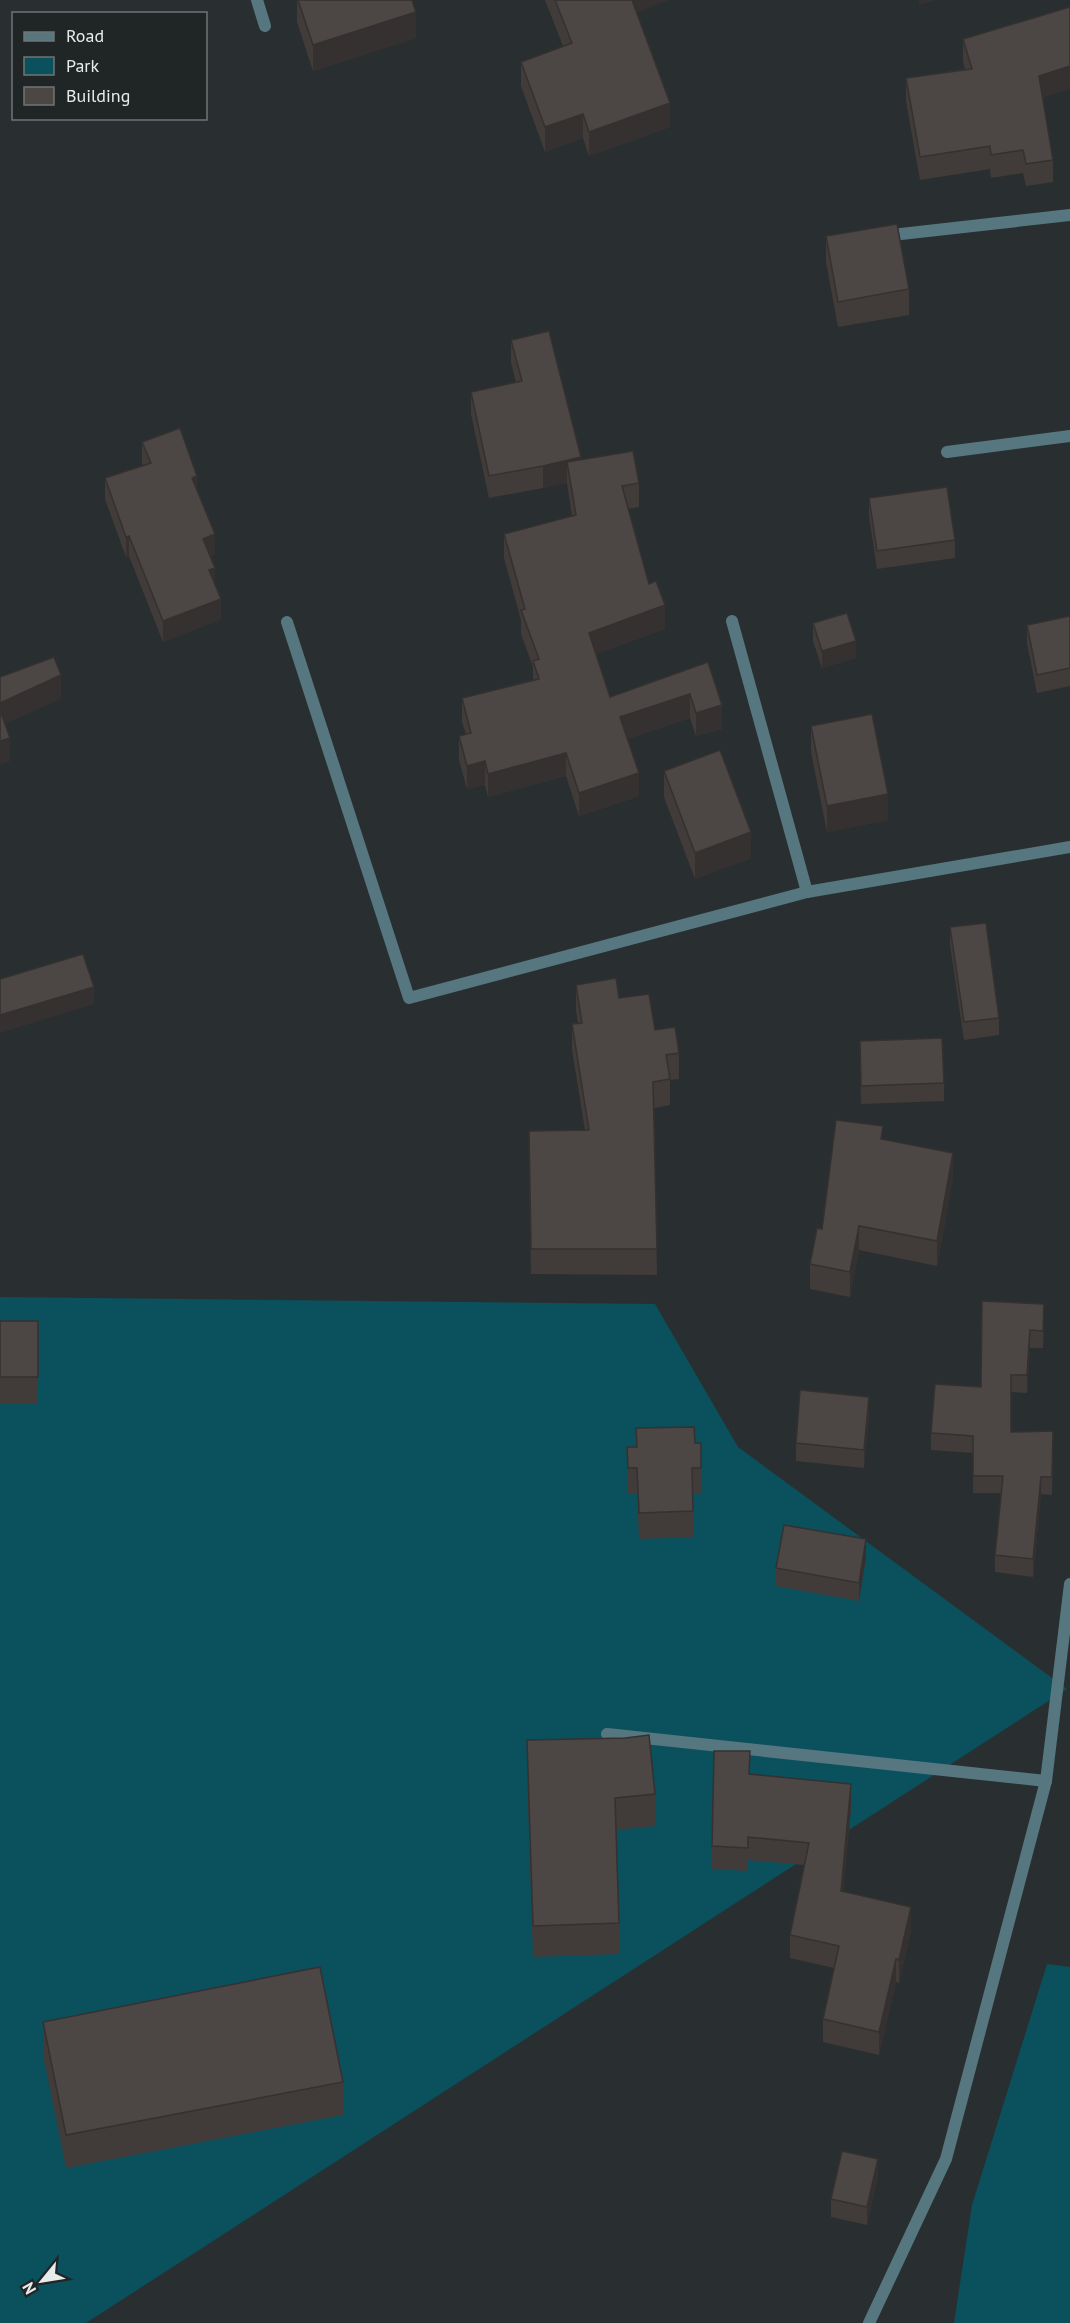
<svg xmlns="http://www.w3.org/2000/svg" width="1070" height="2323" viewBox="0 0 1070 2323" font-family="'PT Sans',sans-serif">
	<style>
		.green { fill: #0b505d }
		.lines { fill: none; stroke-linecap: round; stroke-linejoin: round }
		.minor { stroke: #56777f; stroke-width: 12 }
		.wall { fill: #413c3a }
		.shaded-wall { fill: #353130 }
		.building { fill: #4c4644; stroke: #353130; stroke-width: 1.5 }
	</style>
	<rect width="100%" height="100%" fill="#292f30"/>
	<g class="green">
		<polygon points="0,1297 655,1304 738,1447 1067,1689 86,2323 0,2323"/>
		<polygon points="1047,1964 1070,1967 1070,2323 954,2323 972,2205"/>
	</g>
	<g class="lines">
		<g class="minor">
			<polyline points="257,0 265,26"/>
			<polyline points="883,236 1070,215"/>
			<polyline points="947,452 1070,436"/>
			<polyline points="732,621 807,892"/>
			<polyline points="287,622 409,998 807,892 1070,847"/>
			<polyline points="607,1734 1046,1781"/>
			<polyline points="869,2323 946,2159 1046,1781 1070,1584"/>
		</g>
	</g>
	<g class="wall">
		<polygon points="297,0 412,0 416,38 313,71 297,22"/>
		<polygon points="545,0 668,0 637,12 670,127 589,156 583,138 545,152 521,86 521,62 563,46"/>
		<polygon points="963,39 1070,89 1043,97 1053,160 1053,182 1026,186 1023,173 991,178 990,169 920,180 906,101 906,78 965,69 963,62"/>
		<polygon points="826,236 909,289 909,315 838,327 826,262"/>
		<polygon points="511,340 581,460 639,483 639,507 628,509 649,584 665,629 596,654 610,697 708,662 722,729 696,736 690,718 627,739 639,796 579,816 566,776 488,797 485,785 467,789 459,760 459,736 466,734 462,722 462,698 533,680 533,667 521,634 521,620 504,558 504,534 572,516 567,483 543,488 489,498 471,414 471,392 516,383 511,362"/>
		<polygon points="142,442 197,491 215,554 211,556 221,619 163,642 129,556 126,557 105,499 105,478 143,465 142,463"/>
		<polygon points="869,498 955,540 955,558 877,569 869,516"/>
		<polygon points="1070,616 1070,686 1037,693 1027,643 1027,625"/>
		<polygon points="813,623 856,658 822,668 813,641"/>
		<polygon points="811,726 888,820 827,832 811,752"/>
		<polygon points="664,771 751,858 695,879 664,797"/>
		<polygon points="950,927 999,1018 999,1035 964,1040 950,945"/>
		<polygon points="576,985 619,998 655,1030 679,1053 679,1079 670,1080 670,1105 654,1108 657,1275 531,1274 529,1157 585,1130 572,1050 572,1024 578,1023 576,1011"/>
		<polygon points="860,1041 944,1083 944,1101 861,1104"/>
		<polygon points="883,1140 953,1178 937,1266 859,1250 850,1297 810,1289 810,1264 822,1229"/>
		<polygon points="982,1301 1044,1322 1043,1348 1030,1348 1027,1393 1011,1392 1011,1432 1053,1431 1052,1495 1041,1494 1033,1577 995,1572 995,1555 1001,1493 973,1493 973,1453 931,1450 931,1433 981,1387"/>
		<rect x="0" y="1321" width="38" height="82"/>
		<polygon points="869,1415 864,1468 796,1461 796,1443"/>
		<polygon points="636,1428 695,1443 701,1468 701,1493 693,1493 693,1537 639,1539 637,1494 628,1494 627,1473 627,1447 636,1447"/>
		<polygon points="866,1557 859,1601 776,1586 776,1568"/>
		<polygon points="527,1740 655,1794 655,1826 616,1830 619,1923 619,1954 533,1957 527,1772"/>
		<polygon points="750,1774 851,1807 843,1891 911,1930 899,1983 896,1982 879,2055 823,2042 823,2019 834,1968 790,1958 790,1935 804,1865 748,1860 748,1871 712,1869 712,1846"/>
		<polygon points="43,2022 343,2082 343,2115 66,2168 43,2055"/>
		<polygon points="878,2176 867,2225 831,2217 831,2199"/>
	</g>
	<g class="shaded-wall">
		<polygon points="629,0 668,0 629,16"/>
		<polygon points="919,0 937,0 919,5"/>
		<polygon points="416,12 416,38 313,71 313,45"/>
		<polygon points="1070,66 1070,89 1039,98 1039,76"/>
		<polygon points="670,103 670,127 589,156 589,132"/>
		<polygon points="583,114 583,138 545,152 545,127"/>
		<polygon points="581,457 581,479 567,462 567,483 543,488 543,466"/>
		<polygon points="197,476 197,497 192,478"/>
		<polygon points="215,534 215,554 203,559 203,539"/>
		<polygon points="129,536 129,556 126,557 126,537"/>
		<polygon points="215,568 215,588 209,570"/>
		<polygon points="221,599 221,619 163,642 163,621"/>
		<polygon points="665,605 665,629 589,657 589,633"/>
		<polygon points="856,641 856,658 822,668 822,651"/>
		<polygon points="61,675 61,699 0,726 0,703"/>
		<polygon points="690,694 690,718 620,741 620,717"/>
		<polygon points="722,705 722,729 696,736 696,713"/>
		<polygon points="10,738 10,761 0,765 0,741"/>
		<polygon points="566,753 566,776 488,797 488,774"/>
		<polygon points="485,761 485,785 467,789 467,766"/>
		<polygon points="639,773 639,796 579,816 579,793"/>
		<polygon points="888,794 888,820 827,832 827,806"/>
		<polygon points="751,832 751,858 695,879 695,853"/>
		<polygon points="94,987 94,1004 0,1033 0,1015"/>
		<polygon points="953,1153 953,1178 937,1266 937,1241"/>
		<polygon points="859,1226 859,1250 850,1297 850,1272"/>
		<polygon points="1030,1330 1030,1348 1027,1393 1027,1375"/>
		<polygon points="869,1397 869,1415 864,1468 864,1450"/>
		<polygon points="1041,1477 1041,1494 1033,1577 1033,1559"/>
		<polygon points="866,1539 866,1557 859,1601 859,1583"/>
		<polygon points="851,1784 851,1807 841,1914 841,1891"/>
		<polygon points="911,1907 911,1930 899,1983 899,1960"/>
		<polygon points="896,1959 896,1982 879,2055 879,2032"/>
		<polygon points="878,2159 878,2176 867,2225 867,2207"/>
	</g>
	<g class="building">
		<polygon points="298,0 412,0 416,12 313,45"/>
		<polygon points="555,0 632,0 670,103 589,132 583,114 545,127 521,62 572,43"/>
		<polygon points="1070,7 1070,66 1039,76 1053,160 1026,164 1023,150 991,155 990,146 920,157 906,78 972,69 963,39"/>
		<polygon points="897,224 909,289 838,302 826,236"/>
		<polygon points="549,331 581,457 543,466 489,476 471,392 522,381 511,340"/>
		<polygon points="180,428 197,476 192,478 215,534 203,539 215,568 209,570 221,599 163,621 129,536 126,537 105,478 151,463 142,442"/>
		<polygon points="633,451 639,483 622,486 649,584 656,581 665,605 589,633 610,697 708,662 722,705 696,713 690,694 620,717 639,773 579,793 566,753 488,774 485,761 467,766 459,736 471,733 462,698 539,679 533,661 539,659 521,610 525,609 504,534 576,515 567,462"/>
		<polygon points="947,487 955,540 877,551 869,498"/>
		<polygon points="847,613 856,641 822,651 813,623"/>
		<polygon points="1070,616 1070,668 1037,675 1027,625"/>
		<polygon points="54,657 61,675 0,703 0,677"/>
		<polygon points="0,710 10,738 0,741"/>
		<polygon points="872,714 888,794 827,806 811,726"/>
		<polygon points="720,750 751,832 695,853 664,771"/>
		<polygon points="986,923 999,1018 964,1022 950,927"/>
		<polygon points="83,954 94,987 0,1015 0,979"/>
		<polygon points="616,978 619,998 649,994 655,1030 675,1027 679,1053 666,1055 670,1079 653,1082 657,1249 531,1249 529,1131 589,1130 572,1024 582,1023 576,985"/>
		<polygon points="942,1038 944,1083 861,1086 860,1041"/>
		<polygon points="836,1120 883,1126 881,1139 953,1153 937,1241 859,1226 850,1272 810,1264 817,1228 822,1229"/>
		<polygon points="982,1301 1044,1304 1043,1331 1030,1330 1027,1375 1011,1375 1011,1432 1053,1431 1052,1477 1041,1477 1033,1559 995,1555 1003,1476 973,1476 973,1436 931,1433 935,1384 981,1387"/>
		<rect x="0" y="1321" width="38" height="56"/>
		<polygon points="800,1390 869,1397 864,1450 796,1443"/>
		<polygon points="694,1427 695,1443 701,1443 701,1468 692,1468 693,1511 639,1513 637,1468 628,1468 627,1447 637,1447 636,1428"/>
		<polygon points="784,1525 866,1539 859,1583 776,1568"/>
		<polygon points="649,1735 655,1794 615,1798 619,1923 533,1926 527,1740 625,1738"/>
		<polygon points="714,1751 750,1751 749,1774 851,1784 841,1891 911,1907 899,1960 896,1959 879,2032 823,2019 839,1946 790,1935 809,1843 748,1837 748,1848 712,1846"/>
		<polygon points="320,1967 343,2082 66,2135 43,2022"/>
		<polygon points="842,2151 878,2159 867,2207 831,2199"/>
	</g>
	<rect x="12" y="12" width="195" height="108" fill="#202526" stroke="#707475" stroke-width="1.5"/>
	<rect x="24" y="32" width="30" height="9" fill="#56777f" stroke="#707475" stroke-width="1.5"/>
	<text x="66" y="42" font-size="18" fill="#e8ebec">Road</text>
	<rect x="24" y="57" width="30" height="18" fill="#0b505d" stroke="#707475" stroke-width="1.5"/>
	<text x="66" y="72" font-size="18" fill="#e8ebec">Park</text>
	<rect x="24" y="87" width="30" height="18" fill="#4c4644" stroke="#707475" stroke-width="1.5"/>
	<text x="66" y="102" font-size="18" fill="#e8ebec">Building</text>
	<g transform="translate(42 2281) rotate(240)" stroke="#202526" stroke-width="4.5" paint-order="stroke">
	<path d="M0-4.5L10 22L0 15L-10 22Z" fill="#e8ebec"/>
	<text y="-9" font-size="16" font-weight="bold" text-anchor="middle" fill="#e8ebec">N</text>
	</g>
</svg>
